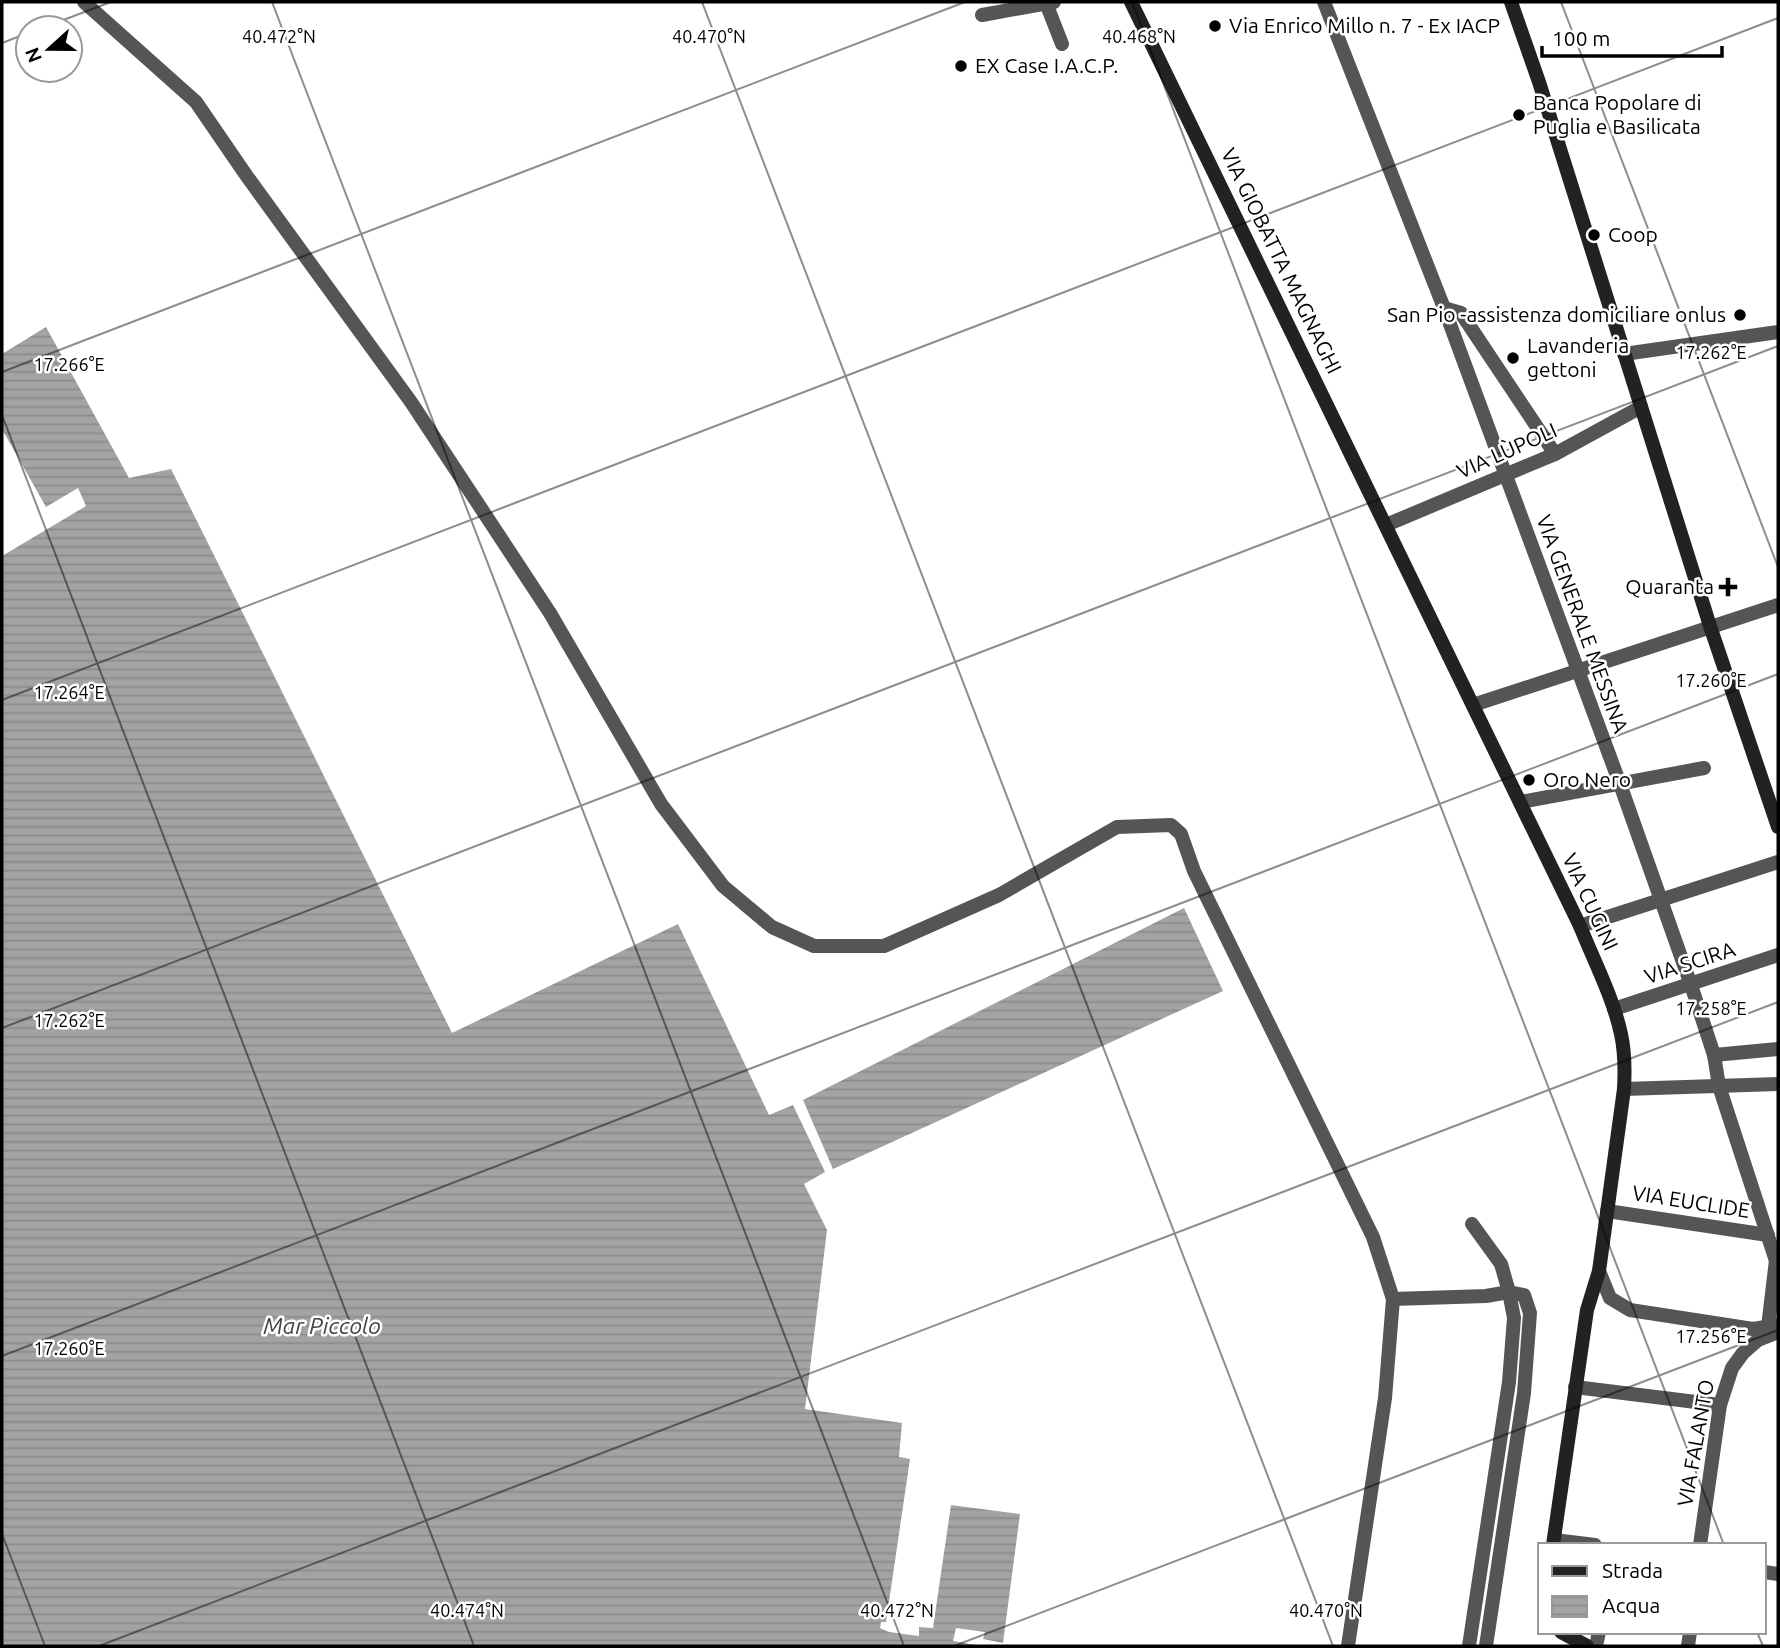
<svg xmlns="http://www.w3.org/2000/svg" width="1780" height="1648" viewBox="0 0 1780 1648" font-family="Ubuntu,sans-serif">
	<style>
		.water { fill: url(#water-rules) }
		.lines { fill: none; stroke-linecap: round; stroke-linejoin: round }
		.minor { stroke: #555; stroke-width: 14 }
		.secondary { stroke: #222; stroke-width: 14 }
		.ticks { fill: none; stroke: #000; stroke-width: 2; stroke-opacity: 0.45 }
		.poi-dot { fill: #000; stroke: #fff; stroke-width: 2.5 }
		.labels { text-anchor: middle; stroke-width: 5; stroke-linejoin: round; paint-order: stroke }
		.poi-label { font-size: 21px; fill: #000; stroke: #fff; text-anchor: start }
		.street-label { font-size: 21px; fill: #000; stroke: #fff }
		.water-label { font-size: 23px; font-style: italic; fill: #444; stroke: #fff }
		.ticks-label { font-size: 18px; text-anchor: middle; fill: #000; stroke: #fff; stroke-width: 5; stroke-linejoin: round; paint-order: stroke }
	</style>
	<defs>
		<pattern id="water-rules" width="6" height="5" patternUnits="userSpaceOnUse" patternTransform="scale(1.75)"><rect width="6" height="5" fill="#a3a3a3"/><path d="M0 2.5h6" fill="none" stroke="#8b8b8b"/></pattern>
	</defs>
	<rect width="100%" height="100%" fill="#fff"/>
	<g class="water">
		<polygon points="46,327 129,478 171,469 452,1033 678,924 769,1115 793,1105 825,1172 804,1184 827,1230 805,1409 902,1423 899,1457 910,1459 886,1622 881,1622 880,1628 889,1632 919,1636 919,1627 933,1628 951,1505 1020,1514 1003,1643 983,1639 985,1632 956,1628 953,1641 982,1646 2,1646 2,556 86,506 78,488 46,507 2,429 2,354"/>
		<polygon points="1184,908 1223,991 833,1169 803,1100"/>
	</g>
	<g class="lines">
		<g class="minor">
			<polyline points="84,2 196,102 246,175 411,402 550,613 661,804 723,886 772,927 814,946 884,946 999,895 1117,827 1171,825 1181,834 1194,871 1373,1237 1393,1299 1385,1398 1348,1646"/>
			<polyline points="1324,2 1444,308 1620,784 1691,985 1714,1055 1719,1086 1778,1267"/>
			<polyline points="1046,3 1062,44"/>
			<polyline points="982,15 1054,2"/>
			<polyline points="1444,308 1461,313 1555,454"/>
			<polyline points="1624,354 1778,332"/>
			<polyline points="1386,525 1555,454 1641,407"/>
			<polyline points="1473,705 1778,605"/>
			<polyline points="1520,802 1704,768"/>
			<polyline points="1580,926 1778,862"/>
			<polyline points="1614,1009 1778,955"/>
			<polyline points="1714,1055 1778,1049"/>
			<polyline points="1624,1089 1778,1084"/>
			<polyline points="1607,1211 1768,1235"/>
			<polyline points="1599,1271 1610,1298 1630,1310 1753,1329 1778,1325"/>
			<polyline points="1393,1299 1486,1296 1509,1292 1501,1264 1472,1224"/>
			<polyline points="1768,1327 1776,1260"/>
			<polyline points="1575,1387 1720,1405"/>
			<polyline points="1554,1540 1595,1545"/>
			<polyline points="1700,1545 1720,1405 1732,1368 1743,1353 1758,1340 1778,1332"/>
			<polyline points="1764,1572 1778,1574"/>
			<polyline points="1469,1646 1509,1382 1514,1318 1509,1292 1524,1295 1530,1313 1524,1393 1486,1646"/>
			<polyline points="1596,1646 1599,1632"/>
			<polyline points="1688,1646 1690,1632"/>
		</g>
		<g class="secondary">
			<path d="M 1131,2 L 1580,926 C 1594,961 1613,997 1621,1034 C 1625,1052 1625,1071 1624,1089 L 1599,1271 L 1587,1310 L 1553,1545"/>
			<polyline points="1511,2 1539,82 1710,626 1778,827"/>
			<polyline points="1561,1632 1587,1646"/>
		</g>
	</g>
	<path class="ticks" d="M 272,2 L 904,1646M 702,2 L 1333,1646M 1132,2 L 1724,1545M 1561,2 L 1778,567M 42,28 L 111,2M 2,43 L 28,33M 2,372 L 965,2M 2,415 L 474,1646M 2,700 L 1778,18M 2,1028 L 1778,346M 2,1356 L 1778,674M 2,1534 L 45,1646M 1757,1632 L 1763,1646M 99,1646 L 1778,1002M 954,1646 L 1778,1330"/>
	<g class="poi-dot">
		<circle cx="1215" cy="26" r="7"/>
		<circle cx="961" cy="66" r="7"/>
		<circle cx="1519" cy="115" r="7"/>
		<circle cx="1594" cy="235" r="7"/>
		<circle cx="1740" cy="315" r="7"/>
		<circle cx="1513" cy="358" r="7"/>
		<path d="M1724.5 576.5h7v7h7v7h-7v7h-7v-7h-7v-7h7z"/>
		<circle cx="1529" cy="780" r="7"/>
	</g>
	<g class="labels">
		<g class="poi-label">
			<text x="1229" y="33">Via Enrico Millo n. 7 - Ex IACP</text>
			<text x="975" y="73">EX Case I.A.C.P.</text>
			<text x="1533" y="110">Banca Popolare di<tspan x="1533" dy="24">Puglia e Basilicata</tspan></text>
			<text x="1608" y="242">Coop</text>
			<text x="1726" y="322" text-anchor="end">San Pio -assistenza domiciliare onlus</text>
			<text x="1527" y="353">Lavanderia<tspan x="1527" dy="24">gettoni</tspan></text>
			<text x="1714" y="594" text-anchor="end">Quaranta</text>
			<text x="1543" y="787">Oro Nero</text>
		</g>
		<g class="street-label">
			<text transform="translate(1281 261) rotate(64)" y="7">VIA GIOBATTA MAGNAGHI</text>
			<text transform="translate(1507 451) rotate(-24)" y="7">VIA LÙPOLI</text>
			<text transform="translate(1582 624) rotate(70)" y="7">VIA GENERALE MESSINA</text>
			<text transform="translate(1590 902) rotate(65)" y="7">VIA CUGINI</text>
			<text transform="translate(1690 963) rotate(-18)" y="7">VIA SCIRA</text>
			<text transform="translate(1691 1202) rotate(9)" y="7">VIA EUCLIDE</text>
			<text transform="translate(1696 1443) rotate(-80)" y="7">VIA FALANTO</text>
		</g>
		<g class="water-label">
			<text x="322" y="1334">Mar Piccolo</text>
		</g>
	</g>
	<g class="ticks-label">
		<text x="279" y="43">40.472°N</text>
		<text x="709" y="43">40.470°N</text>
		<text x="1139" y="43">40.468°N</text>
		<text x="1711" y="359">17.262°E</text>
		<text x="69" y="371">17.266°E</text>
		<text x="1711" y="687">17.260°E</text>
		<text x="69" y="699">17.264°E</text>
		<text x="1711" y="1015">17.258°E</text>
		<text x="69" y="1027">17.262°E</text>
		<text x="1711" y="1343">17.256°E</text>
		<text x="69" y="1355">17.260°E</text>
		<text x="467" y="1617">40.474°N</text>
		<text x="897" y="1617">40.472°N</text>
		<text x="1326" y="1617">40.470°N</text>
	</g>
	<rect width="1780" height="1648" fill="none" stroke="#000000" stroke-width="7"/>
	<rect x="1538" y="1543" width="228" height="91" fill="#ffffff" stroke="#999999" stroke-width="2"/>
	<rect x="1552" y="1566" width="35" height="10" fill="#222222" stroke="#999999" stroke-width="2"/>
	<text x="1602" y="1578" font-size="21" fill="#000000">Strada</text>
	<rect x="1552" y="1596" width="35" height="21" fill="url(#water-rules)" stroke="#999999" stroke-width="2"/>
	<text x="1602" y="1613" font-size="21" fill="#000000">Acqua</text>
	<g transform="translate(49 49) rotate(249)"><circle r="33" fill="#ffffff" stroke="#999999" stroke-width="2"/>
	<path d="M0-5L12 26L0 18L-12 26Z" fill="#000000"/>
	<text y="-10" font-size="19" font-weight="bold" text-anchor="middle" fill="#000000">N</text>
	</g>
	<path d="M1542 46v10h180v-10" fill="none" stroke="#000000" stroke-width="3.5"/>
	<text x="1552" y="46" font-size="21" fill="#000000" stroke="#ffffff" stroke-width="5" paint-order="stroke">100 m</text>
</svg>
